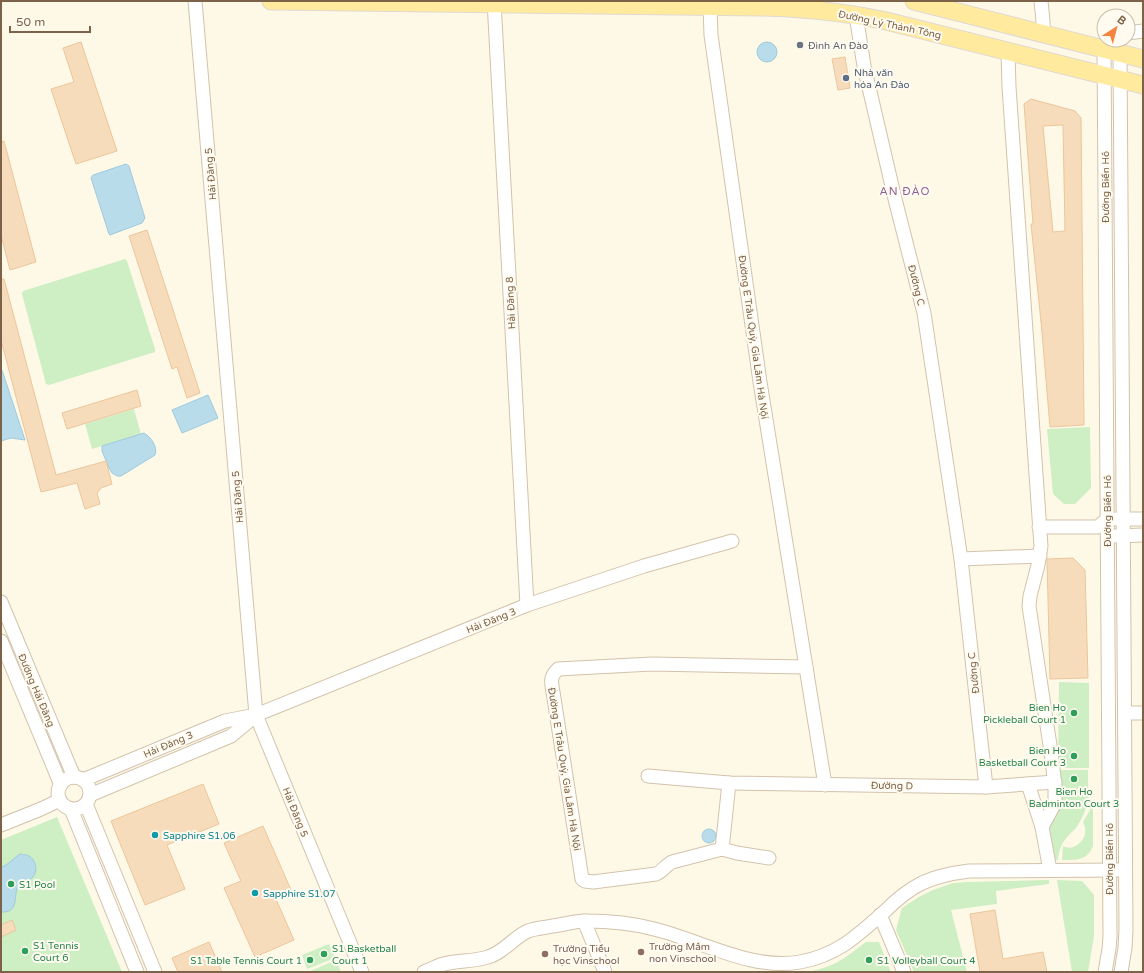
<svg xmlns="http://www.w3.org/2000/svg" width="1144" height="973" viewBox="0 0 1144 973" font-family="'Varela Round',sans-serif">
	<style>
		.green { fill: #ceeec3 }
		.water { fill: #b9dceb; stroke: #9ecade }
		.building { fill: #f7dcbc; stroke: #ebc69b; fill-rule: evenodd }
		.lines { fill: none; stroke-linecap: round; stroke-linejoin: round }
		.minor-casing { stroke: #d3c2ab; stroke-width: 15 }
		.major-casing { stroke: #e0d9d3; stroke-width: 19 }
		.minor { stroke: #fff; stroke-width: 13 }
		.major { stroke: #ffea9e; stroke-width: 17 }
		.worship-dot { fill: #6b7280; stroke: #fffbf0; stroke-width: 1.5 }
		.service-dot { fill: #5c6f8a; stroke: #fffbf0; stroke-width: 1.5 }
		.leisure-dot { fill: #2e9e5b; stroke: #fffbf0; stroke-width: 1.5 }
		.culture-dot { fill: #0f9aa8; stroke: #fffbf0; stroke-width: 1.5 }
		.education-dot { fill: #8d6e63; stroke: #fffbf0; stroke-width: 1.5 }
		.labels { text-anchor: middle; stroke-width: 4; stroke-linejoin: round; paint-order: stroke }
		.street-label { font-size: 10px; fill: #7c6248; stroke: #fffbf0 }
		.worship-label { font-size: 10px; fill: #5b616d; stroke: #fffbf0; text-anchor: start }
		.service-label { font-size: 10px; fill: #4e5e75; stroke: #fffbf0; text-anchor: start }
		.leisure-label { font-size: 10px; fill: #27864d; stroke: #fffbf0; text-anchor: start }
		.culture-label { font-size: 10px; fill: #0d838f; stroke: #fffbf0; text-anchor: start }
		.education-label { font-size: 10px; fill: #785e54; stroke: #fffbf0; text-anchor: start }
		.neighbourhood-label { font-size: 11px; letter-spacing: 1px; fill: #8d6098; stroke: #fffbf0 }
	</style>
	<rect width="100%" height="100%" fill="#fef9e7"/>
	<g class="green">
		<polygon points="125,259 127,261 155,349 155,352 49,385 46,384 22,294 23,291"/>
		<polygon points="134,409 141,434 92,449 85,424"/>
		<polygon points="1090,427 1091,488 1075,504 1064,504 1053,494 1047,429"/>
		<polygon points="1059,682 1089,683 1089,768 1058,768"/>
		<polygon points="1059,770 1088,770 1088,789 1059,788"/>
		<path d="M 1062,790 L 1090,790 C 1088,805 1084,816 1076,828 C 1073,831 1070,834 1067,837 C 1061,844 1059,851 1058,860 L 1054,859 L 1047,823 L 1061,797 Z"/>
		<path d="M 1091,803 L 1093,803 L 1093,846 C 1087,861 1076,860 1062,860 L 1063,846 C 1072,851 1082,844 1085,834 C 1086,830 1085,826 1083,822 L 1090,810 Z"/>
		<polygon points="57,817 122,972 1,972 1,840"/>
		<polygon points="1049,880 1049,884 996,891 997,904 951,910 967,972 914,972 896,930 901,911 902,908 919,897 933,890 953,883 968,882"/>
		<polygon points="1057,880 1082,881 1094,895 1094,936 1088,972 1072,972"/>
		<path d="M 866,942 L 879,942 L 891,972 L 808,972 C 818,970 827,967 836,963 C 847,957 856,949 866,942 Z"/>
		<polygon points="329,944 335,958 307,969 302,955"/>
		<polygon points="336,960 341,972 308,972"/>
	</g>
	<g class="water">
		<circle cx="767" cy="52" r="10"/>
		<polygon points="126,164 129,166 145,218 142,223 110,235 109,234 91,178 93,175"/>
		<polygon points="1,368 3,373 25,440 11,438 1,441"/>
		<polygon points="208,395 218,418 182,433 172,410"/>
		<path d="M 144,433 C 151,437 158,447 155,455 L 121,476 L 117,476 L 112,473 L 109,468 L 102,451 L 102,446 Z"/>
		<circle cx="709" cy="836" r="7"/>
		<path d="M 20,854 C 21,854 26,855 27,855 C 35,858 39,870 33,877 C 30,881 23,882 19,885 C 12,894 21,913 1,912 L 1,867 C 9,865 13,858 20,854 Z"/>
	</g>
	<g class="building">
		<polygon points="81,42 117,151 76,164 51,89 74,82 63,48"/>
		<polygon points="845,57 850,88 838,90 832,59"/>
		<path d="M 1031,99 L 1075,111 L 1081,118 L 1084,425 L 1050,427 L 1041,321 L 1041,322 L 1031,224 L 1033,224 L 1024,104 ZM 1063,125 L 1065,231 L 1053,232 L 1043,126 Z"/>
		<polygon points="4,141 36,262 10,270 1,235 1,142"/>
		<polygon points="147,230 200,393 187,398 177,367 172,369 129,236"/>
		<polygon points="1,279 4,279 56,475 106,461 112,484 101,488 97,493 100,504 85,509 77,483 41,492 1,340"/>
		<polygon points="137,390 141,406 67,429 62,413"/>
		<polygon points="1073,558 1085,570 1088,678 1050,679 1047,560 1047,559"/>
		<polygon points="203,784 219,824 167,845 185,889 145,905 111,821"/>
		<polygon points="263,826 291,890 275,897 294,940 255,957 224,888 241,881 224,843"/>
		<polygon points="995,910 1003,959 1043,952 1047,972 980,972 970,914"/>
		<polygon points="12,920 16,930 1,937 1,925"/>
		<polygon points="209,942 222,972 178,972 172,958"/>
	</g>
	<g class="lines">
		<defs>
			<g id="minor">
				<polyline points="195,1 256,715 362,972"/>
				<polyline points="494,1 527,605"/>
				<polyline points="1041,1 1043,21 1043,34"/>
				<polyline points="710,6 711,35 760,382 825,785"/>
				<polyline points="856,15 864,66 895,199 924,313 961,559 986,787"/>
				<polyline points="1128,33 1143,31"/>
				<polyline points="1117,45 1120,53 1126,930 1125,948 1121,972"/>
				<polyline points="1008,52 1009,87 1041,546 1038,565 1030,596 1029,606 1051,752 1055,786 1055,803 1042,827"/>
				<polyline points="1115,519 1143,519"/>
				<polyline points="1039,527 1098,527 1107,519"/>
				<polyline points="1115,536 1143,535"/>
				<polyline points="961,559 1040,556"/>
				<polyline points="1,602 74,777"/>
				<polyline points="1,641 61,785"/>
				<polyline points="1125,713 1143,713"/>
				<polyline points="648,776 729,783 986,787 1055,782"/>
				<circle cx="74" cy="793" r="16"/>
				<polyline points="83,780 225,721 256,715 527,605 644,566 732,541"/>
				<polyline points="1028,784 1042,827 1050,870"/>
				<polyline points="90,795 231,736 255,716"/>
				<polyline points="86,804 155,972"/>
				<polyline points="71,809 137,972"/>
				<polyline points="1,825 41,809 60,800"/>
				<polyline points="722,849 729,783"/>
				<path d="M 769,858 L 737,853 L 722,849 L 672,862 C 666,865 662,872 656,874 L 593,882 L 585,881 L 582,879 L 553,692 C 551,681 550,677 558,669 L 652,664 L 806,667"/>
				<polyline points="880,915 904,972"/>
				<polyline points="584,921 605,972"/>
				<path d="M 424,972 C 429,970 435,967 440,965 C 456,960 473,962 488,957 C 503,953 514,937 528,931 C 536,928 544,928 552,926 C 563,925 574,921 585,921 C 607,921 632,923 654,929 C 700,940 752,971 800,962 C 837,955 856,937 884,912 C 895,901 908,890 922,883 C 937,876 953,873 969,871 L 1118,870"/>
				<polyline points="1105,972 1109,949 1110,936 1104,49 1113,40"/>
			</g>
			<g id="major">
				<path d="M 271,1 L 761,7 C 803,8 845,12 886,21 L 1143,85"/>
				<polyline points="914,1 1143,59"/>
			</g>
		</defs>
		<use href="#minor" class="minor-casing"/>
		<use href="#major" class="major-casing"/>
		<use href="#minor" class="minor"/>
		<use href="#major" class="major"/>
	</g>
	<circle class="worship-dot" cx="800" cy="45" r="4"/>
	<circle class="service-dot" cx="846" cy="78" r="4"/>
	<g class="leisure-dot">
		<circle cx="1074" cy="713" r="4"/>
		<circle cx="1074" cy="756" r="4"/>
		<circle cx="1074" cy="779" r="4"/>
		<circle cx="11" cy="884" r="4"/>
		<circle cx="25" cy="951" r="4"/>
		<circle cx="324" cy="954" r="4"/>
		<circle cx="310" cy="960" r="4"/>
		<circle cx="869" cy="960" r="4"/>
	</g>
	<g class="culture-dot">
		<circle cx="155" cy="835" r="4"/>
		<circle cx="255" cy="893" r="4"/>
	</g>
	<g class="education-dot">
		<circle cx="641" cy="952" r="4"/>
		<circle cx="545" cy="954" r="4"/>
	</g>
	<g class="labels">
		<g class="street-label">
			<text transform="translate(890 24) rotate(12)" y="4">Đường Lý Thánh Tông</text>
			<text transform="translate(210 174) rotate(-95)" y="4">Hải Đăng 5</text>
			<text transform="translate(1105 187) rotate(-90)" y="4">Đường Biển Hồ</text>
			<text transform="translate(917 285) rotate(76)" y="4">Đường C</text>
			<text transform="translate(510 303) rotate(-93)" y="4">Hải Đăng 8</text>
			<text transform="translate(754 337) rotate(82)" y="4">Đường E Trâu Quỳ, Gia Lâm Hà Nội</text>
			<text transform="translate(237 497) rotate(-95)" y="4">Hải Đăng 5</text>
			<text transform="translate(1107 511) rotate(-90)" y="4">Đường Biển Hồ</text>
			<text transform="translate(491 620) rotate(-22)" y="4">Hải Đăng 3</text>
			<text transform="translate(973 673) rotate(-96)" y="4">Đường C</text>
			<text transform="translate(37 690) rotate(67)" y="4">Đường Hải Đăng</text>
			<text transform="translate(168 744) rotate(-23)" y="4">Hải Đăng 3</text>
			<text transform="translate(565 769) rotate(81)" y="4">Đường E Trâu Quỳ, Gia Lâm Hà Nội</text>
			<text transform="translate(892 785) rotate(1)" y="4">Đường D</text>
			<text transform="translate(296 812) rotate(68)" y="4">Hải Đăng 5</text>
			<text transform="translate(1109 859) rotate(-90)" y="4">Đường Biển Hồ</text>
		</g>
		<g class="worship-label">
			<text x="808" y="49">Đình An Đào</text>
		</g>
		<g class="service-label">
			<text x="854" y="76">Nhà văn<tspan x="854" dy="12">hóa An Đào</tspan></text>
		</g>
		<g class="leisure-label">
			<text x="1066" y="711" text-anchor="end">Bien Ho<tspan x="1066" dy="12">Pickleball Court 1</tspan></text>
			<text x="1066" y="754" text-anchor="end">Bien Ho<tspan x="1066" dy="12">Basketball Court 3</tspan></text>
			<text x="1074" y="795" text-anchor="middle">Bien Ho<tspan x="1074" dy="12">Badminton Court 3</tspan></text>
			<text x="19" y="888">S1 Pool</text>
			<text x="33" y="949">S1 Tennis<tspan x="33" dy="12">Court 6</tspan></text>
			<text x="332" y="952">S1 Basketball<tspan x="332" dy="12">Court 1</tspan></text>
			<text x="302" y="964" text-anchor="end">S1 Table Tennis Court 1</text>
			<text x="877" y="964">S1 Volleyball Court 4</text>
		</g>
		<g class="culture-label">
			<text x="163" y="839">Sapphire S1.06</text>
			<text x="263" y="897">Sapphire S1.07</text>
		</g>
		<g class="education-label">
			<text x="649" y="950">Trường Mầm<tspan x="649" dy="12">non Vinschool</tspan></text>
			<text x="553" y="952">Trường Tiểu<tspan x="553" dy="12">học Vinschool</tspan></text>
		</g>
		<g class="neighbourhood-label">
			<text x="905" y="195">AN ĐÀO</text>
		</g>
	</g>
	<rect width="1144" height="973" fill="none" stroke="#7c6248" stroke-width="4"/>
	<g transform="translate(1116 28) rotate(36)"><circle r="19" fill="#fffbf0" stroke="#cbbead"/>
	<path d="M0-3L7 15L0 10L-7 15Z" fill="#f38541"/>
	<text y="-6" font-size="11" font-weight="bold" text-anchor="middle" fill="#7c6248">B</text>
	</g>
	<path d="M10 26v6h80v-6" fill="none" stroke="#7c6248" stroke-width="2"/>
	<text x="16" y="26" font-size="12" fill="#7c6248" stroke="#fffbf0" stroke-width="3" paint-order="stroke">50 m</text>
</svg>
